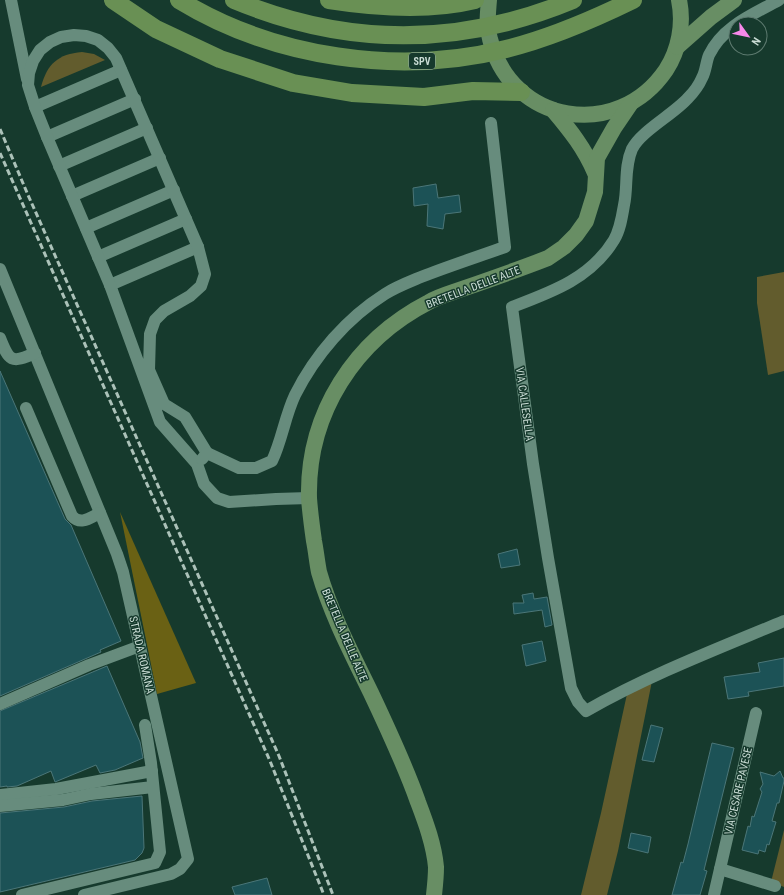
<svg xmlns="http://www.w3.org/2000/svg" width="784" height="895" viewBox="0 0 784 895" font-family="'Roboto Condensed',sans-serif">
	<style>
		.green { fill: #625c2d }
		.forest { fill: #6a6114 }
		.building { fill: #1c5256; stroke: #4b7678 }
		.lines { fill: none; stroke-linecap: round; stroke-linejoin: round }
		.minor { stroke: #678c7d; stroke-width: 12 }
		.major { stroke: #688e64; stroke-width: 16 }
		.highway { stroke: #699054; stroke-width: 18 }
		.rail { stroke: #acc2b9; stroke-width: 3; stroke-dasharray: 6 3; stroke-linecap: butt }
		.labels { text-anchor: middle; stroke-width: 3; stroke-linejoin: round; paint-order: stroke }
		.shield { fill: #163a2d; stroke: #93aba2; stroke-width: 1 }
		.shield-label { font-size: 10px; font-weight: bold; fill: #c9dcd4 }
		.street-label { font-size: 11px; fill: #c9dcd4; stroke: #163a2d }
	</style>
	<rect width="100%" height="100%" fill="#163a2d"/>
	<g class="green">
		<path d="M 82,52 L 94,54 L 105,60 L 41,87 C 47,64 58,54 82,52 Z"/>
		<polygon points="784,272 784,371 768,375 757,303 757,277"/>
		<polygon points="652,681 618,851 607,895 581,895 601,813 627,694"/>
		<polygon points="784,830 784,887 771,882"/>
	</g>
	<polygon class="forest" points="120,512 196,683 157,694"/>
	<g class="building">
		<polygon points="436,184 438,198 459,195 461,212 445,214 443,229 427,226 428,204 414,206 413,188"/>
		<polygon points="0,371 65,519 71,525 121,641 100,650 101,652 0,696"/>
		<polygon points="517,549 520,565 501,568 498,554"/>
		<polygon points="533,593 534,599 547,597 552,625 545,627 542,610 514,614 513,603 524,603 522,595"/>
		<polygon points="542,641 546,661 526,666 522,645"/>
		<polygon points="784,658 784,686 748,692 749,696 728,699 724,677 760,672 758,663"/>
		<polygon points="107,666 140,742 143,758 115,770 100,773 96,765 55,782 51,771 17,786 7,787 7,786 0,787 0,711"/>
		<polygon points="651,725 663,728 654,762 642,760"/>
		<polygon points="712,743 734,748 704,870 707,871 700,895 672,895 681,862 683,863 688,844"/>
		<polygon points="780,771 783,778 784,778 784,781 779,803 777,803 772,821 776,822 769,845 767,844 765,852 759,850 758,854 742,850 748,826 750,827 752,816 754,817 762,792 760,789 763,784 760,772 774,776"/>
		<polygon points="142,796 144,848 142,853 135,860 0,892 0,813 64,807 92,801"/>
		<polygon points="631,833 651,837 648,853 628,848"/>
		<polygon points="267,878 272,895 235,895 232,887"/>
	</g>
	<g class="lines">
		<g class="minor">
			<polyline points="11,0 27,79"/>
			<path d="M 779,0 C 752,15 723,26 709,55 C 706,62 706,71 702,78 C 699,85 693,93 688,98 C 674,114 641,131 632,149 C 624,167 628,187 624,205 C 622,217 620,230 614,240 C 591,278 552,292 512,307 L 533,464 L 548,558 L 571,688 L 578,702 L 586,711 C 649,675 717,649 784,621"/>
			<polyline points="35,107 121,70"/>
			<polyline points="47,137 135,99"/>
			<polyline points="59,166 147,128"/>
			<polyline points="72,196 160,158"/>
			<polyline points="86,228 174,190"/>
			<polyline points="98,257 186,219"/>
			<polyline points="0,269 117,554 123,572 188,859 180,869 171,874 84,895"/>
			<polyline points="110,285 198,247"/>
			<path d="M 0,338 C 9,361 11,364 35,353"/>
			<path d="M 26,408 L 72,516 C 81,526 91,517 100,513"/>
			<polyline points="207,453 185,417 164,404 149,370 150,334 155,320 164,311 190,296 201,286 205,274 198,247 116,58 108,48 98,40 86,36 74,35 61,37 50,42 40,50 33,61 29,73 28,85 35,107 47,137 110,285 160,422 197,464 204,484 217,498 229,502 276,499 309,498"/>
			<path d="M 202,459 L 207,453 L 239,468 L 256,468 L 272,461 C 282,440 285,416 295,395 C 315,355 347,318 385,294 C 396,287 409,282 421,277 C 449,266 477,257 505,247 L 491,123"/>
			<polyline points="0,704 89,665 140,646"/>
			<polyline points="0,795 56,789 152,771"/>
			<polyline points="0,806 63,800 91,794 153,787"/>
			<polyline points="720,869 775,886"/>
			<polyline points="22,895 155,863 160,852 151,763 145,725"/>
			<polyline points="714,895 756,713"/>
		</g>
		<g class="major">
			<path d="M 489,0 C 488,13 486,26 490,39 C 511,124 617,142 666,70 C 679,50 684,24 679,0"/>
			<polyline points="677,47 711,17 734,0"/>
			<path d="M 553,110 C 570,130 585,149 595,173"/>
			<path d="M 434,895 C 435,886 436,876 436,867 C 434,845 426,823 418,802 C 405,765 388,729 371,693 C 352,654 331,614 319,572 C 317,562 316,551 314,541 C 312,527 310,512 309,498 C 307,413 355,340 429,302 C 439,296 451,293 462,289 C 491,279 520,269 548,258 L 564,247 L 576,235 L 586,221 L 595,192 L 597,158 L 614,128 L 631,103"/>
		</g>
		<g class="highway">
			<polyline points="113,0 156,29 220,59 293,83 352,93 424,97 473,91 521,92"/>
			<path d="M 179,0 C 274,58 398,76 506,49 C 551,38 592,20 633,0"/>
			<path d="M 234,0 C 347,47 460,47 573,0"/>
			<path d="M 329,0 C 374,7 430,11 475,0"/>
		</g>
		<g class="rail">
			<polyline points="0,129 28,195 279,756 333,895"/>
			<polyline points="0,153 270,761 324,895"/>
		</g>
	</g>
	<g class="labels">
		<rect class="shield" x="409" y="53" width="26" height="16" rx="3"/>
		<g class="shield-label">
			<text x="422" y="65">SPV</text>
		</g>
		<g class="street-label">
			<text transform="translate(473 287) rotate(-21)" y="4">BRETELLA DELLE ALTE</text>
			<text transform="translate(525 404) rotate(82)" y="4">VIA CALLESELLA</text>
			<text transform="translate(345 635) rotate(67)" y="4">BRETELLA DELLE ALTE</text>
			<text transform="translate(142 655) rotate(77)" y="4">STRADA ROMANA</text>
			<text transform="translate(738 791) rotate(-77)" y="4">VIA CESARE PAVESE</text>
		</g>
	</g>
	<g transform="translate(748 36) rotate(123)"><circle r="19" fill="#163a2d" stroke="#5e7b70"/>
	<path d="M0-3L7 15L0 10L-7 15Z" fill="#f888ea"/>
	<text y="-6" font-size="11" font-weight="bold" text-anchor="middle" fill="#c9dcd4">N</text>
	</g>
</svg>
